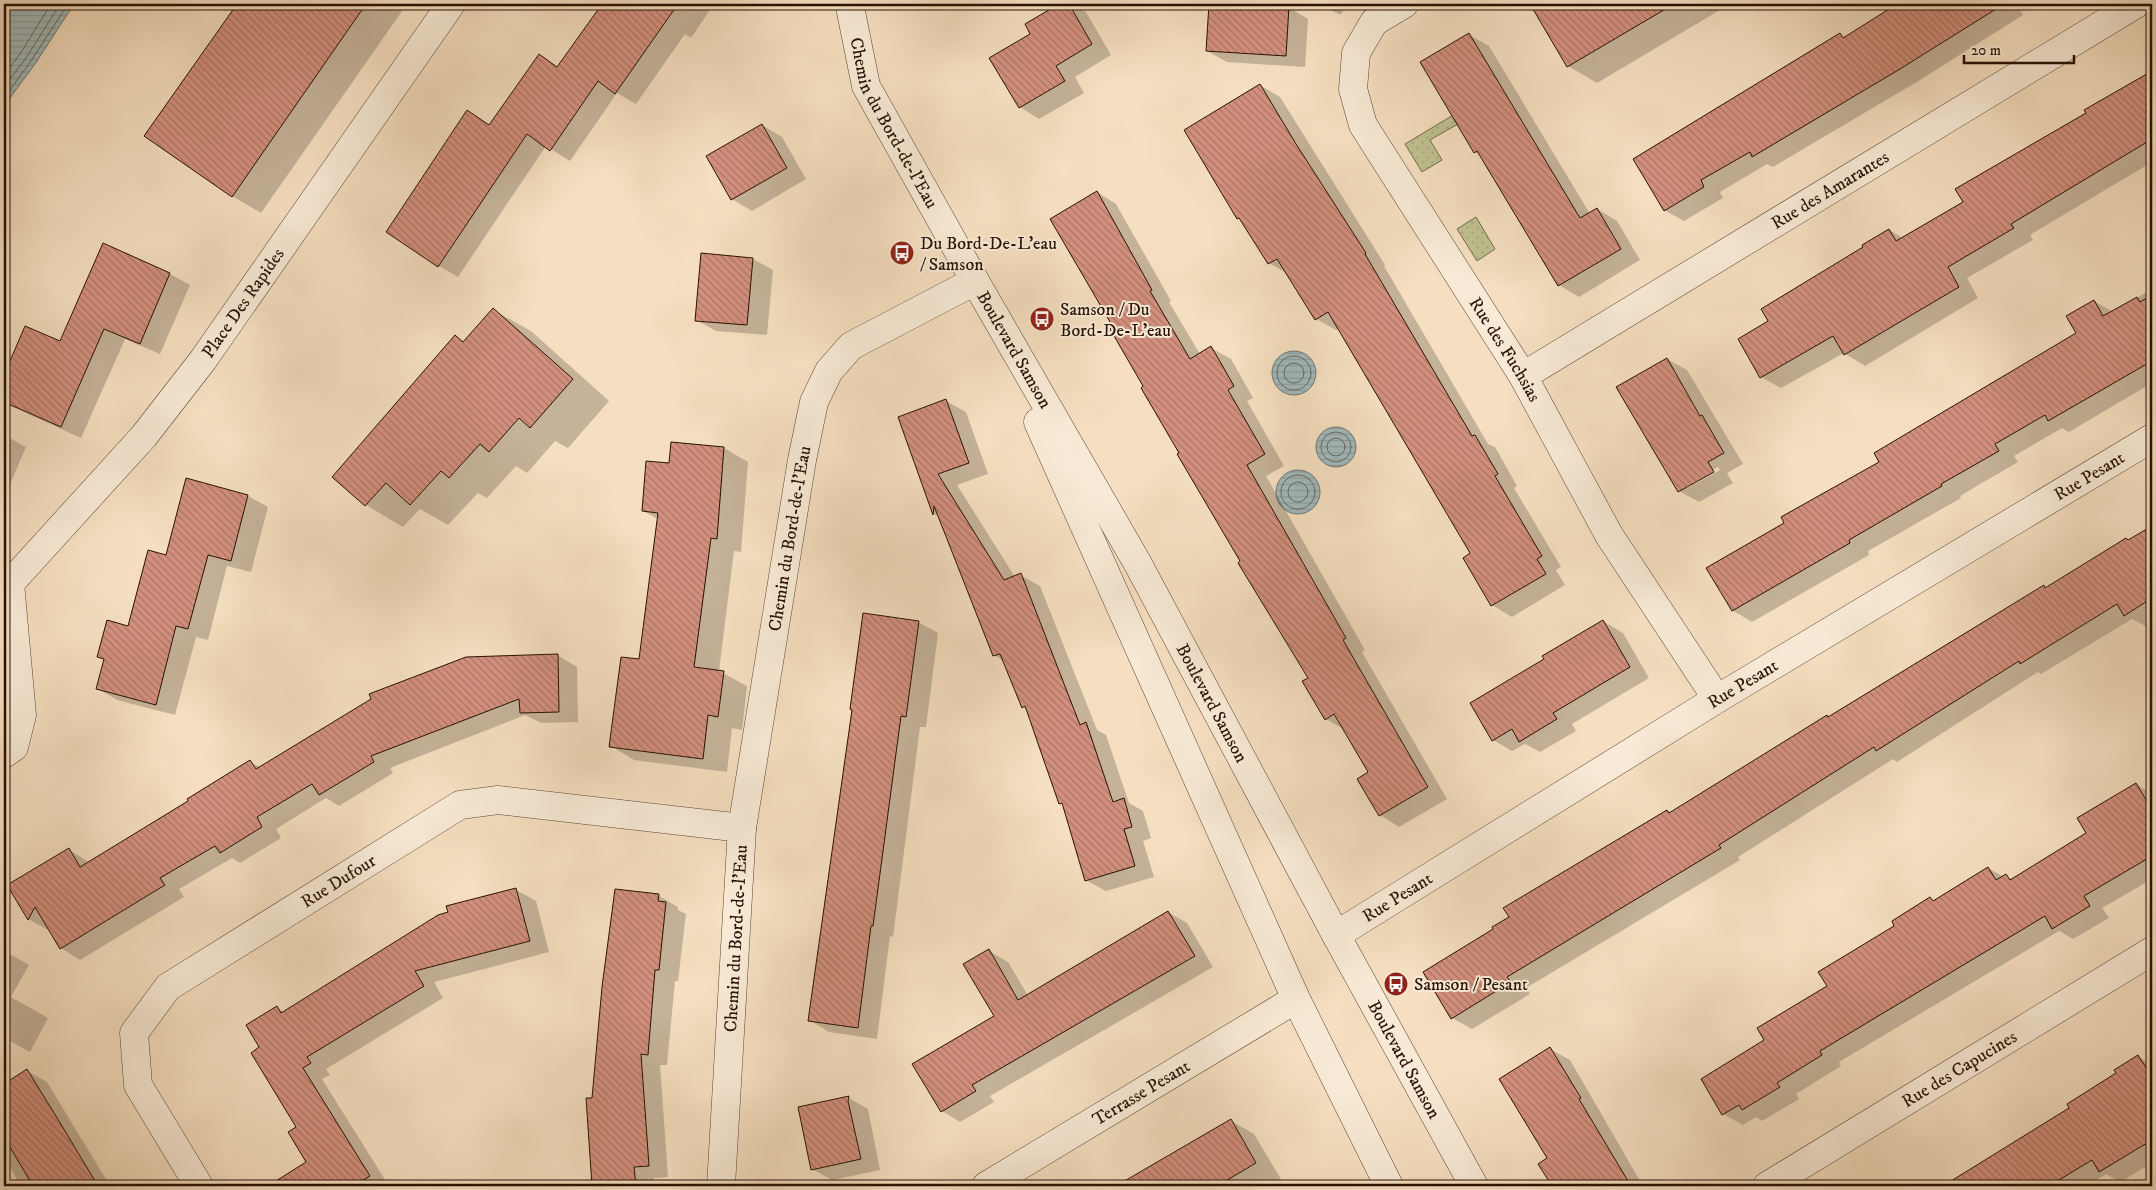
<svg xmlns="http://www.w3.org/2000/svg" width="2156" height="1190" viewBox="0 0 2156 1190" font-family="'IM FELL DW Pica',serif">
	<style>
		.grass { fill: url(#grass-dots); stroke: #74694a }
		.water { fill: url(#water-rules); stroke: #707673 }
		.shadow { fill: #0003; fill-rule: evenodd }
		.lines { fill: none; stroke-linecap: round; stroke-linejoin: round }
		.shore { stroke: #646660; stroke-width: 1 }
		.building { fill: url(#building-back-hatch); stroke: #271104 }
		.minor-casing { stroke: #5a4433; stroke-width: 29 }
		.tertiary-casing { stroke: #5a4433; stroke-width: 29 }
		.minor { stroke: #f8ead6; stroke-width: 28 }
		.tertiary { stroke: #f8ead6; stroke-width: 28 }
		.labels { text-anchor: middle; stroke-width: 4; stroke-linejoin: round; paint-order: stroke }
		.street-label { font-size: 18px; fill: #271104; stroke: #f8ead6 }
		.poi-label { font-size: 18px; fill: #271104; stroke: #f8ead6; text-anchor: start }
	</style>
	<defs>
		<pattern id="grass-dots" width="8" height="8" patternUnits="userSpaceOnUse" patternTransform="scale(1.25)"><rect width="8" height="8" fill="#c0c190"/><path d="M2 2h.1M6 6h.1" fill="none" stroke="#a5a57b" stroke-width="1.8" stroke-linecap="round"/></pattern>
		<pattern id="water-rules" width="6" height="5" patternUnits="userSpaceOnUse" patternTransform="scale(1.25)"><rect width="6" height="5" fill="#a1babd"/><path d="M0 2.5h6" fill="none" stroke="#8b9fa1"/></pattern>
		<pattern id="building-back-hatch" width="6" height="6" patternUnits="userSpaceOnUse" patternTransform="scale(1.25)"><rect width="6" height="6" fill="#d3907e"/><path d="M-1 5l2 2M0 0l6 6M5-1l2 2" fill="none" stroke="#ab7465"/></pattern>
	</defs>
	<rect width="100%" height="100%" fill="#f5dfc0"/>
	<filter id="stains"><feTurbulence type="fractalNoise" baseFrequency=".004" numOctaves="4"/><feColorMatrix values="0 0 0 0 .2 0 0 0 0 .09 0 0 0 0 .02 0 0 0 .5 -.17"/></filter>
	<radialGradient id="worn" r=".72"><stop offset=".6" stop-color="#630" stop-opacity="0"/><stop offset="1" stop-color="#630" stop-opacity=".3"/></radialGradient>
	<g class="grass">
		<polygon points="1460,111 1465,120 1430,140 1442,160 1422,172 1405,144"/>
		<polygon points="1476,217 1495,249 1477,261 1457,229"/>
	</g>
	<g class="water">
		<polygon points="4,4 74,4 35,64 4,106"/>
		<circle cx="1294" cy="373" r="22"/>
		<circle cx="1336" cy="447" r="20"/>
		<circle cx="1298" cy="492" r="22"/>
	</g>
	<g class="shadow">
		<polygon points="238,4 407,4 261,213 232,196 146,135"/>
		<polygon points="603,4 714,4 691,38 685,34 636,104 617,93 570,161 546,146 458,277 439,266 467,112 491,125 540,56 558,67"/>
		<polygon points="1062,4 1071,4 1086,12 1111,55 1075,77 1084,93 1039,119 1020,107 1032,34 1026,25"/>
		<polygon points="1210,4 1288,7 1308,19 1305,67 1227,62 1207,51"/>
		<polygon points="1321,4 1349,4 1340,15"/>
		<polygon points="1539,4 1730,4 1597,83 1568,66 1534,7"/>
		<polygon points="1899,4 2020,4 2017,5 2023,15 1920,80 1773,167 1767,164 1720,192 1723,198 1684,221 1664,210 1840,34 1845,38"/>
		<polygon points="1469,35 1489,46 1590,214 1597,209 1617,221 1640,260 1579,297 1559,285 1481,156 1475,152 1421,63"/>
		<polygon points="2152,73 2152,162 2030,235 2033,240 1967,278 1978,298 1865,366 1844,353 1781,388 1761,377 1770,321 1889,230 1903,238 1964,203 2088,113 2086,110"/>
		<polygon points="1260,85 1280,97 1385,265 1384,266 1488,444 1495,447 1517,486 1514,488 1561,567 1556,570 1565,585 1512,617 1492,605 1471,554 1339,329 1336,330 1316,319 1288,274 1269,263 1242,220 1238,218"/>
		<polygon points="762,125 782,137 806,179 752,211 732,199 708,157"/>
		<polygon points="1097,192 1116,204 1171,301 1169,302 1200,354 1211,348 1231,359 1253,398 1247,401 1284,466 1266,476 1365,650 1362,652 1447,799 1399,827 1380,815 1370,772 1345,730 1326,719 1310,678 1181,453 1115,328"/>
		<polygon points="104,245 170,274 190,285 160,354 125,339 81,438 4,403 4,378 26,328 60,343"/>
		<polygon points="702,255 753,259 773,270 767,335 716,331 696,320"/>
		<polygon points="2152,289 2152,370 2147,372 2152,383 2069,432 2062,428 2014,456 2018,462 1960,496 1961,498 1868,551 1869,555 1752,622 1732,610 1786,523 2078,334 2094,301 2113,312"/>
		<polygon points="493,310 531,331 609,401 568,448 555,441 527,473 516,466 487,498 478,493 448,525 420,509 403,527 366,505 334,477 455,337 465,342"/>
		<path d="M 1667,359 L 1687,370 L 1743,464 L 1727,473 L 1733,483 L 1699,502 L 1679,491 ZM 1718,467 L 1720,470 L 1687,488 L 1687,485 Z"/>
		<polygon points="946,401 966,412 988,474 957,485 1015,577 1020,575 1040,586 1097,730 1106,735 1129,803 1143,811 1151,838 1143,841 1154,877 1106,891 1086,880 1064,805 1060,803 1028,710 1023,707 1004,661 994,655 940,517 934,514 900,417"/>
		<polygon points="4,435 26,447 4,498"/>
		<polygon points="724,448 748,462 741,552 734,551 719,671 747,686 742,730 732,728 727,772 634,760 611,746 640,661 658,519 643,511 671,464"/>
		<polygon points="187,479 248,496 268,507 251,572 227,566 208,640 196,637 175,715 117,700 97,688 105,660 99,656 129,627 167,557"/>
		<polygon points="2152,527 2152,622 2145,626 2132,619 2041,674 2038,672 1897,762 1893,759 1738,857 1740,860 1526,988 1530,994 1472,1029 1452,1018 1494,930 1667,812 1671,814 1827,716 1829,718 2044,587 2047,588"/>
		<polygon points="918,622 938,633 926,727 920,727 893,937 890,936 877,1039 829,1032 809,1020 853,710"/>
		<polygon points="1604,622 1623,633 1649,678 1572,724 1576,731 1540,752 1525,744 1512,751 1493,740 1546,659"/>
		<polygon points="557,655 577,667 578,722 541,723 525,715 390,768 393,773 339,806 326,798 276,829 281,838 240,863 232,858 179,889 184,897 80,960 61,948 49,928 48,930 28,919 8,886 69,850 89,862 190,802 250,762 260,767"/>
		<polygon points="2136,784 2152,794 2152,879 2102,908 2109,918 2073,939 2059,931 1839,1062 1841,1066 1796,1094 1799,1099 1762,1121 1756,1117 1743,1125 1723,1114 1766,1040 1930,899 1935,901 1988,868 2004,877 2006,876 2013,880 2088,834"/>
		<polygon points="516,890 536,901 549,952 434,982 443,998 326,1069 330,1075 322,1079 389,1186 301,1186 293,1172 308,1163 298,1127 261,1048 277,1008 284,1012"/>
		<polygon points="659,896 678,907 678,910 686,914 678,981 675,981 667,1065 660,1065 668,1177 654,1178 654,1186 594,1186 588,1099 593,1099"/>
		<polygon points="1168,912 1187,923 1213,967 990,1096 994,1102 960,1122 942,1111 995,1017 989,951 1008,962 1028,996"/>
		<polygon points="4,951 29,965 11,997 48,1018 30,1052 4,1038"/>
		<polygon points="1550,1049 1570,1060 1643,1186 1553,1186 1540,1164 1549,1158"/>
		<polygon points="2138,1057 2152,1065 2152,1163 2120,1182 2106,1174 2087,1186 1945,1186 2071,1109"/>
		<polygon points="27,1071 47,1082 110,1186 21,1186 4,1157 4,1085"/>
		<polygon points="849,1098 868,1109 880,1170 832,1180 812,1169 799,1108"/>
		<polygon points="1231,1121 1254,1134 1285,1186 1120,1186"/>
	</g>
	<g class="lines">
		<g class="shore">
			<polyline points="4,75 20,54 51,4"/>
			<polyline points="4,87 26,58 60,4"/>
			<polyline points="4,98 31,61 68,4"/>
			<circle cx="1294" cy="373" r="17"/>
			<circle cx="1294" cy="373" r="10"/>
			<circle cx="1336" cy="447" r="15"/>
			<circle cx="1336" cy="447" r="9"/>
			<circle cx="1298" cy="492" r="17"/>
			<circle cx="1298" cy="492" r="10"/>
		</g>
	</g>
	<g class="building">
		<polygon points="237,4 366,4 232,197 144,136"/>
		<polygon points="602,4 678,4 615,94 598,81 550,151 527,134 438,267 386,232 467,110 489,125 539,54 557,67"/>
		<polygon points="1059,4 1069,4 1092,44 1056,66 1065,81 1019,108 989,58 1030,34 1025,24"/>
		<polygon points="1209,4 1289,6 1286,56 1206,51"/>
		<polygon points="1530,4 1674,4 1567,67"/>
		<polygon points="1897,4 2004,4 1900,69 1752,157 1750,152 1701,180 1704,187 1664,211 1633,159 1840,33 1843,38"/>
		<polygon points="1469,33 1580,218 1597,208 1621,249 1558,286 1477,151 1474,153 1420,62"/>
		<polygon points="2152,71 2152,139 2011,224 2014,228 1948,267 1959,287 1844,355 1833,336 1760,378 1738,339 1768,321 1761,309 1863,247 1862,245 1889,229 1896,241 1963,202 1955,189 2086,113 2084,110"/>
		<polygon points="1260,84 1296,144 1366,253 1365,254 1472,436 1475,435 1498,474 1495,476 1542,556 1537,559 1546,574 1491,606 1463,558 1470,553 1328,312 1315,320 1277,259 1268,264 1239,218 1237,219 1184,130"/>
		<polygon points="762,124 787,168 731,200 706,156"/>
		<polygon points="1097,191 1152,290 1150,291 1190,359 1211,346 1234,386 1228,390 1265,454 1247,465 1346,638 1343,640 1428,787 1379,816 1357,779 1368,772 1334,714 1325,720 1302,681 1308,678 1238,563 1240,561 1177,454 1179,453 1141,388 1143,386 1110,329 1113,327 1050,219"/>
		<polygon points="103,243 170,273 140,344 104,329 61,427 4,402 4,375 25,326 60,341"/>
		<polygon points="701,253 753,258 747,325 695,321"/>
		<polygon points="2152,295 2152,361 2048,421 2045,415 1995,444 1999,451 1941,484 1942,486 1849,540 1850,543 1732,611 1706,568 1784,523 1781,517 1879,462 1874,453 2076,333 2066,316 2094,300 2103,316 2137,297 2140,302"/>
		<polygon points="493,308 573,379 530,428 519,418 489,452 480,444 449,478 441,471 410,505 386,483 365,506 332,477 455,335 463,342"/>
		<polygon points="1667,358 1700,416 1702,415 1724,453 1708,462 1714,472 1678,492 1616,387"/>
		<polygon points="946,399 969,463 938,474 1004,580 1021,573 1080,725 1086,722 1113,802 1124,798 1132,827 1124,829 1135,866 1085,881 1062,803 1059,804 1025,706 1022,708 1000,654 993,656 934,506 933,515 898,417"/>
		<polygon points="671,442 724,447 717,539 711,538 694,667 724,671 718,717 708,715 703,759 609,747 621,657 639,659 658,513 642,511 646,461 669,463"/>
		<polygon points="186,478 248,495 231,561 208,555 188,629 176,626 156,705 96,689 104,659 97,657 107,620 128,626 148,550 166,555"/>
		<polygon points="2152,526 2152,598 2124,616 2117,604 2020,664 2019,661 1876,751 1874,747 1719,845 1721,848 1507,977 1511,982 1451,1019 1423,972 1493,929 1492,927 1509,917 1503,908 1667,810 1669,813 1827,715 1828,717 2044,585 2045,588 2126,538 2128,540"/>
		<polygon points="863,613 919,621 906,717 901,716 873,926 871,926 858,1028 808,1021 852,710 850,709"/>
		<polygon points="1603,620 1630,667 1553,713 1557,719 1519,742 1512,729 1492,741 1470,703 1544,659 1542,656"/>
		<polygon points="558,654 559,712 520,713 519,699 371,756 374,762 319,795 312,784 257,817 262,827 220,853 215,846 160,878 165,885 60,949 35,907 28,920 7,885 69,848 80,867 188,801 187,799 250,760 256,769 371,699 369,694 466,657"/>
		<polygon points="2136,783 2152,810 2152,856 2084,896 2090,906 2052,929 2045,916 1820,1051 1822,1055 1777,1083 1780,1087 1742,1110 1739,1105 1722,1115 1701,1079 1764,1040 1757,1028 1827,986 1818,972 1894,926 1892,921 1930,897 1933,901 1988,867 1996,880 2006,874 2010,880 2086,833 2077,818"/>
		<polygon points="516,888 530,941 415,971 424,986 307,1057 311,1063 303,1068 370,1176 353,1186 268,1186 306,1162 288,1132 296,1127 251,1053 259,1047 246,1025 277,1006 281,1013 438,915 448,912 446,906"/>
		<polygon points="615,889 659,894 658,901 666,902 659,970 655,970 648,1055 641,1054 649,1166 634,1167 636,1186 592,1186 586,1098 592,1098 602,987"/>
		<polygon points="1168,911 1195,956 972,1085 976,1091 941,1112 912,1064 994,1016 963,964 989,949 1018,1000"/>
		<polygon points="1550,1047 1581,1098 1579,1099 1631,1186 1552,1186 1538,1164 1547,1158 1499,1079"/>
		<polygon points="2138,1055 2152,1077 2152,1140 2099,1172 2092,1160 2049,1186 1943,1186 2069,1108 2067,1104 2116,1073 2114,1070"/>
		<polygon points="27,1069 62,1126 98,1186 33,1186 4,1137 4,1084"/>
		<polygon points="849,1096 848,1101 861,1159 811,1170 798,1107"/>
		<polygon points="1231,1119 1256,1163 1217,1186 1116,1186"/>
	</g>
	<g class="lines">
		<defs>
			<g id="minor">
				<path id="s1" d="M 1404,4 L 1374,22 L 1356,53 L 1353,89 L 1363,125 L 1523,376 L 1609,535 L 1717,699"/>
				<path id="s2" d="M 1523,376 L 2136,4"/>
				<path id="s3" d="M 4,590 L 144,436 L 203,360 L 451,4"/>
				<polyline points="4,754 14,747 22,715 10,583"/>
				<path id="s4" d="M 1336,935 L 1717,699 L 2152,438"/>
				<path id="s5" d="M 199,1186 L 138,1085 L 134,1033 L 168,987 L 460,805 L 498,800 L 742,828"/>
				<path id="s6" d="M 986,1186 L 1296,999"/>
				<path id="s7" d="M 1767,1186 L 2152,951"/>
			</g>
			<g id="tertiary">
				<path id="s8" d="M 851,4 L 851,12 L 866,86 L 975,281 L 1138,564 L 1336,935 L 1474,1186"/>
				<polyline points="1038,422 1296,999 1389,1186"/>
				<path id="s9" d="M 721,1186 L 742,828 L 802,460 L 814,402 L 829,371 L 851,346 L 975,281"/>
			</g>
		</defs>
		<use href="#minor" class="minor-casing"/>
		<use href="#tertiary" class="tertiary-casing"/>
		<use href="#minor" class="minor"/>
		<use href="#tertiary" class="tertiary"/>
	</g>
	<defs>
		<symbol id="bus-disc" viewBox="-11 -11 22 22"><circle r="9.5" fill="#8f2418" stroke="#f8ead6"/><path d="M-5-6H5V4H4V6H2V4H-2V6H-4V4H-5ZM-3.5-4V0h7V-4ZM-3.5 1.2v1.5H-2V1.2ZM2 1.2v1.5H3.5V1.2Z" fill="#fff"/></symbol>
	</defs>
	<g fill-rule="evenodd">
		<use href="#bus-disc" x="888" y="239" width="28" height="28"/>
		<use href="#bus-disc" x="1028" y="305" width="28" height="28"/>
		<use href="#bus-disc" x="1382" y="970" width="28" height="28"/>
	</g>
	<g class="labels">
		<g class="street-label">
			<text dy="6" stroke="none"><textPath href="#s8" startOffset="128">Chemin du Bord-de-l'Eau</textPath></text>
			<text dy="6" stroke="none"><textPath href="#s2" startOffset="359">Rue des Amarantes</textPath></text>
			<text dy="6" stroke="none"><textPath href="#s3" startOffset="374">Place Des Rapides</textPath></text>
			<text dy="6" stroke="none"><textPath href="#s1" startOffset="410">Rue des Fuchsias</textPath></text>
			<text dy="6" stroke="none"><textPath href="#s8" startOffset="386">Boulevard Samson</textPath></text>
			<text dy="6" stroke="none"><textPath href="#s4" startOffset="882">Rue Pesant</textPath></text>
			<text dy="6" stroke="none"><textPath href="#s9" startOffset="652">Chemin du Bord-de-l'Eau</textPath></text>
			<text dy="6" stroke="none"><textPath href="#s4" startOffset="478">Rue Pesant</textPath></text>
			<text dy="6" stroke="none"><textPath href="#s8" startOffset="791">Boulevard Samson</textPath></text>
			<text dy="6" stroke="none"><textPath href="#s5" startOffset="428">Rue Dufour</textPath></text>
			<text dy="6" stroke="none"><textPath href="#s4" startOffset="72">Rue Pesant</textPath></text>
			<text dy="6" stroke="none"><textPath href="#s9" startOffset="248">Chemin du Bord-de-l'Eau</textPath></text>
			<text dy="6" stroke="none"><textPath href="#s8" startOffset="1196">Boulevard Samson</textPath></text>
			<text dy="6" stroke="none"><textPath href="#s7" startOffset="225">Rue des Capucines</textPath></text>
			<text dy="6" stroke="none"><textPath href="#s6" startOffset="181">Terrasse Pesant</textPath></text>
		</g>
		<g class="poi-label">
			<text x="920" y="249">Du Bord-De-L'eau<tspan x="920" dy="21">/ Samson</tspan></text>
			<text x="1060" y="315">Samson / Du<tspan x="1060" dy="21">Bord-De-L'eau</tspan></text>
			<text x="1414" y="990">Samson / Pesant</text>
		</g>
	</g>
	<rect width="2156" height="1190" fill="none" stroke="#f5dfc0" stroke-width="20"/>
	<rect x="5" y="5" width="2146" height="1180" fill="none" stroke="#271104" stroke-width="2.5"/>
	<rect x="10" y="10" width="2136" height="1170" fill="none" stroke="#271104"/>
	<path d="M1964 55v8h110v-8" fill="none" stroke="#271104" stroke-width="2.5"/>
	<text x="1971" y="55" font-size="15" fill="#271104" stroke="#f8ead6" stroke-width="4" paint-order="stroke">20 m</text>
	<rect width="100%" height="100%" filter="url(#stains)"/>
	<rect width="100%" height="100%" fill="url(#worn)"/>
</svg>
